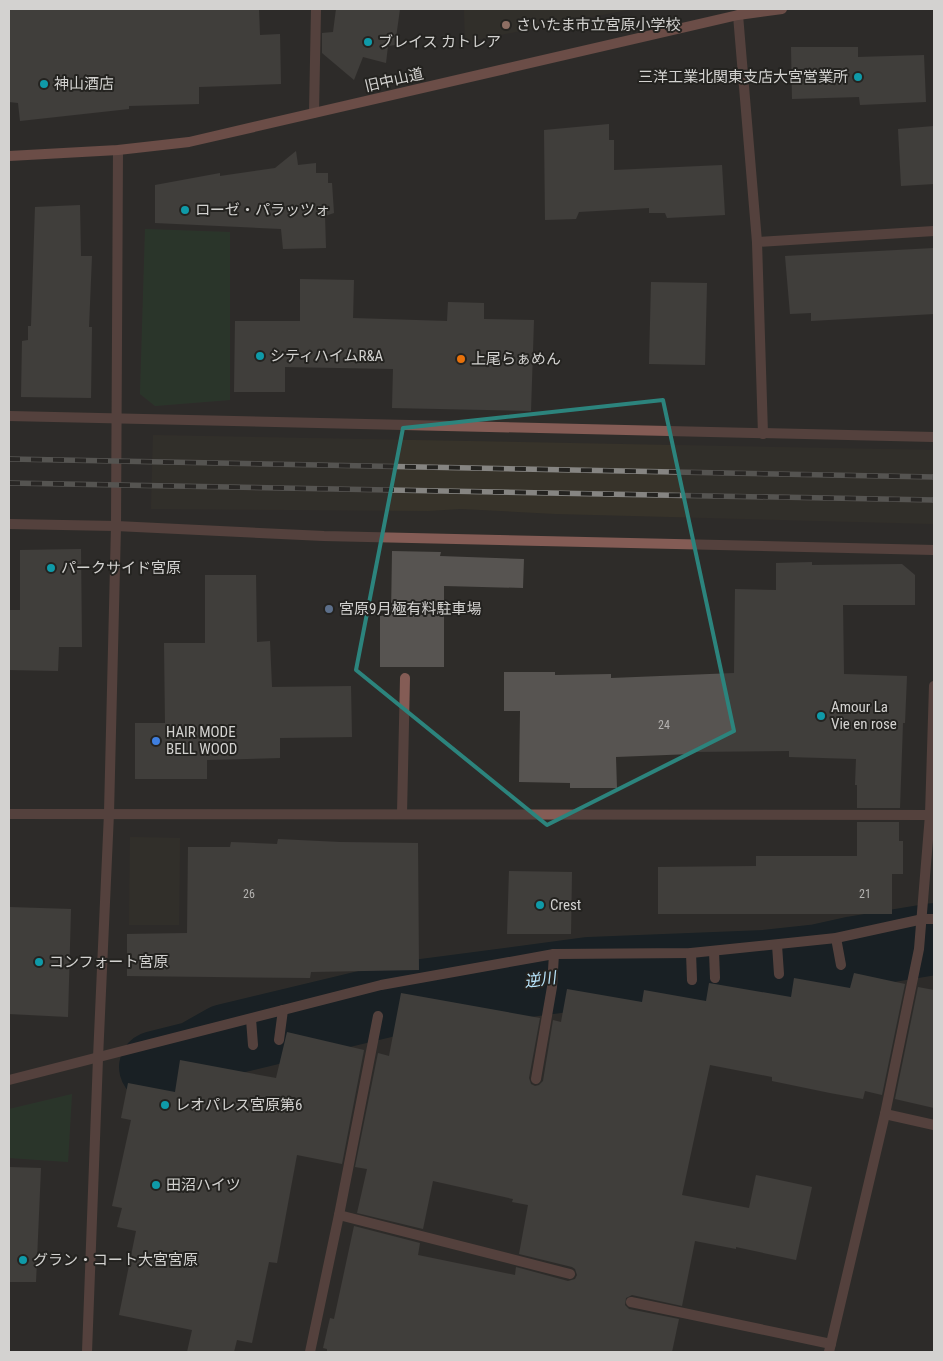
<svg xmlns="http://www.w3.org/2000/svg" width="943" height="1361" viewBox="0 0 943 1361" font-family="'Roboto Condensed','Noto Sans JP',sans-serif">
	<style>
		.built { fill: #37332a }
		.green { fill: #27422c }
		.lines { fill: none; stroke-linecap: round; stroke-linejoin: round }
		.river { stroke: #00131d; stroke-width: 72 }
		.building { fill: #575451 }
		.service { stroke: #845c55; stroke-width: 10 }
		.minor { stroke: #845c55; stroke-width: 10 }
		.tertiary { stroke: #845c55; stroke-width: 10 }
		.secondary { stroke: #b5766b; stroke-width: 10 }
		.rail-casing { stroke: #868582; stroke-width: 5.5 }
		.rail { stroke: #242320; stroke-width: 4; stroke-dasharray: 11; stroke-linecap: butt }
		.marked { fill: none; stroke: #2c847d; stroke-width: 4; stroke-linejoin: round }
		.education-dot { fill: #8d6e63; stroke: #242320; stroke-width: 2 }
		.culture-dot { fill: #0f9aa8; stroke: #242320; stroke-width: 2 }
		.food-dot { fill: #e8710a; stroke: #242320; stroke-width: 2 }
		.service-dot { fill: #5c6f8a; stroke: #242320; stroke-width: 2 }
		.shop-dot { fill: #3f7fe0; stroke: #242320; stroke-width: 2 }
		.labels { text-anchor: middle; stroke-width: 4; stroke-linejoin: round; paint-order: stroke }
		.number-label { font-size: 12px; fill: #b4b2b0 }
		.poi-label { font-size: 15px; fill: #d3d2d0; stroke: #242320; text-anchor: start }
		.street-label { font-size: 15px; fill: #d3d2d0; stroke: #242320 }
		.water-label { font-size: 16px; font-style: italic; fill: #b8e3f9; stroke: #242320 }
	</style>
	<rect width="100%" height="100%" fill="#2e2c29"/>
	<g class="built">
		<polygon points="464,9 632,9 465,42"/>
		<polygon points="153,435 934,450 934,524 555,514 461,509 428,511 151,509"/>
		<polygon points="130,837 180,838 179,925 129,925"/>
	</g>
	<g class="green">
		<polygon points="145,229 230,232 230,400 155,406 140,394"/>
		<polygon points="72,1094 68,1162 9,1158 9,1109"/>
	</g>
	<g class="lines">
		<polyline class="river" points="155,1067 195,1057 225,1040 400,998 589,973 765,966 819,960 855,952 934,939"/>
	</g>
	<g class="building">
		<polygon points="9,9 259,9 260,35 280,34 281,84 199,87 199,104 129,106 129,109 20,121 18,103 9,102"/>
		<polygon points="336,9 400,9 395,45 388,46 386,63 363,57 354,80 322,53 322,33 333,32"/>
		<polygon points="791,47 858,47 858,57 924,55 926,102 860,105 859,97 792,99"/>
		<polygon points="609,124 609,140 614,140 614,170 722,165 725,215 667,218 665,213 649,213 649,208 579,212 576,219 545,220 544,130"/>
		<polygon points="934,126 934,184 901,186 898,129"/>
		<polygon points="296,151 298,165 316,163 316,173 328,173 328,183 332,183 334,213 325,216 326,248 283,249 281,229 155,223 155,185 220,173 220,176 275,168"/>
		<polygon points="80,205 81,256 92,256 89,327 92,327 91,398 21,397 22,341 28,340 28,326 31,326 35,207"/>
		<polygon points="934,248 934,314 811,321 811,313 790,314 785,256"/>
		<polygon points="300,279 354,280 353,318 447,321 448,302 484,303 484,319 534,320 531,411 392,408 393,369 285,367 285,392 234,392 235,321 300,321"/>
		<polygon points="651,282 707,283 705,365 649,364"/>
		<polygon points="81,549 82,647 59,647 58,671 9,670 9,610 20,610 20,550"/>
		<polygon points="392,551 441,552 440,556 524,559 523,588 444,586 444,667 380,667 380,616 391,615"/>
		<polygon points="812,562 812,565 902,564 915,575 915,605 843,605 844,674 907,676 905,723 903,723 900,808 857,808 857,785 855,785 856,759 789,757 789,751 691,752 692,754 616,757 617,788 570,788 570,783 519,782 520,711 504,711 504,672 555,672 555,675 611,674 611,678 734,673 735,589 776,590 776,563"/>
		<polygon points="205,575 256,575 257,642 270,641 272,687 351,686 352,737 280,738 280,758 207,760 207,779 135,779 135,723 165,723 164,643 205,643"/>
		<polygon points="857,822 899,822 899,841 903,841 903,874 892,874 892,914 658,914 658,867 756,866 756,856 857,856"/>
		<polygon points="278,839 340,842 418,843 419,970 311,972 310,978 127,976 127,934 187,933 188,847 230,847 231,842 277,844"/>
		<polygon points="509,871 572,872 571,934 507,934"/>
		<polygon points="9,907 71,909 68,1017 9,1014"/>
		<polygon points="854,973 905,984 882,1095 865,1091 863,1099 830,1093 772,1081 772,1077 710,1065 682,1195 749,1208 756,1175 812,1187 796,1260 736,1247 736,1249 695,1241 682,1306 632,1295 626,1298 625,1305 629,1309 679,1319 672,1352 327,1352 327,1349 323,1348 330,1318 334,1319 354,1226 420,1243 418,1255 515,1275 516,1267 568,1281 575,1279 577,1275 575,1269 572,1267 519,1254 528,1205 512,1202 513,1199 433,1181 423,1229 357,1213 367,1169 355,1167 378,1053 389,1056 401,993 540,1018 529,1078 531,1084 535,1086 539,1085 543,1081 553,1020 561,1022 567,989 642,1002 644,990 706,1001 709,983 791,997 794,978 850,988"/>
		<polygon points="918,987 934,990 934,1108 895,1099"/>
		<polygon points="287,1032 364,1050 342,1164 297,1155 277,1263 269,1262 252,1343 237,1340 234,1352 187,1352 192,1330 119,1315 136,1231 117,1227 122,1208 112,1206 131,1120 121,1118 128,1083 175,1092 180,1060 276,1078"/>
		<polygon points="9,1167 41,1168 36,1282 9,1282"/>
	</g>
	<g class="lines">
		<g class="service">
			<polyline points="836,938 841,965"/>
			<polyline points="777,945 779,974"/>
			<polyline points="714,951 715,978"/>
			<polyline points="691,953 692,980"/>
			<polyline points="251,1019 253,1045"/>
			<polyline points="279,1040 283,1010"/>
			<polyline points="536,1079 552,987 554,954"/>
		</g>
		<g class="minor">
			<polyline points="738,15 757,242 763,434"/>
			<polyline points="314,113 316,9"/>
			<polyline points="757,242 934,231"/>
			<polyline points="9,416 934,437"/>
			<polyline points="9,524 116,526 324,536 934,550"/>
			<polyline points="402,814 405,678"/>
			<polyline points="9,1080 381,985 554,954 691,953 836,938 923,919 934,919"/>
			<polyline points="885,1114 934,1125"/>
			<polyline points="339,1215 570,1274"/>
			<polyline points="631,1302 831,1344"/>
			<polyline points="310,1352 339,1215 378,1016"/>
			<polyline points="829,1352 885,1114 919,949 930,815 934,686"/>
		</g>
		<g class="tertiary">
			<polyline points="9,814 934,815"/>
			<polyline points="87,1352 98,1058 109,813 116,526 118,150"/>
		</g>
		<polyline class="secondary" points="9,156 118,150 189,142 738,15 782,9"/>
		<defs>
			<g id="rail">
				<polyline points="9,459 934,477"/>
				<polyline points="9,483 934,500"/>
			</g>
		</defs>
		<use href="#rail" class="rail-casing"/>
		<use href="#rail" class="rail"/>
	</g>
	<path d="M0 0H943V1361H0ZM 663,400 L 734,731 L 547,825 L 356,670 L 403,428 Z" fill="#2e2c29" fill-opacity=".55" fill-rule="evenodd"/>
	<path class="marked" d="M 663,400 L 734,731 L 547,825 L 356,670 L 403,428 Z"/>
	<circle class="education-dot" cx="506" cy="25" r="5"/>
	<g class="culture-dot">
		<circle cx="368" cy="42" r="5"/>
		<circle cx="858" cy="77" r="5"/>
		<circle cx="44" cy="84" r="5"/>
		<circle cx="185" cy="210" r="5"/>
		<circle cx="260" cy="356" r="5"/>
		<circle cx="51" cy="568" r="5"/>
		<circle cx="821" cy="716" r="5"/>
		<circle cx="540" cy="905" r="5"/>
		<circle cx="39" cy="962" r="5"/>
		<circle cx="165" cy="1105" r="5"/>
		<circle cx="156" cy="1185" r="5"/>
		<circle cx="23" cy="1260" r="5"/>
	</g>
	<circle class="food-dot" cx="461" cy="359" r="5"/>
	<circle class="service-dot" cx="329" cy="609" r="5"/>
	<circle class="shop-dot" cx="156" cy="741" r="5"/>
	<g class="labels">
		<g class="number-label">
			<text x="664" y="729">24</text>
			<text x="249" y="898">26</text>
			<text x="865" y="898">21</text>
		</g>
		<g class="poi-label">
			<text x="516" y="30">さいたま市立宮原小学校</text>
			<text x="378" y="47">ブレイス カトレア</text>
			<text x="848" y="82" text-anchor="end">三洋工業北関東支店大宮営業所</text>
			<text x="54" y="89">神山酒店</text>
			<text x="195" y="215">ローゼ・パラッツォ</text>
			<text x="270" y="361">シティハイムR&amp;A</text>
			<text x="471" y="364">上尾らぁめん</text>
			<text x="61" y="573">パークサイド宮原</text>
			<text x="339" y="614">宮原9月極有料駐車場</text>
			<text x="831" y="712">Amour La<tspan x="831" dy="17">Vie en rose</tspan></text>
			<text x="166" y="737">HAIR MODE<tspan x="166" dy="17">BELL WOOD</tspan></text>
			<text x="550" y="910">Crest</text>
			<text x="49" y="967">コンフォート宮原</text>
			<text x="175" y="1110">レオパレス宮原第6</text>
			<text x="166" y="1190">田沼ハイツ</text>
			<text x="33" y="1265">グラン・コート大宮宮原</text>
		</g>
		<g class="street-label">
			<text transform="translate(394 80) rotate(-13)" y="5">旧中山道</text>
		</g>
		<g class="water-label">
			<text transform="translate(540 979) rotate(-8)" y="6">逆川</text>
		</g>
	</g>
	<rect width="943" height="1361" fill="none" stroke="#d3d2d0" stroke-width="20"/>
</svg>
